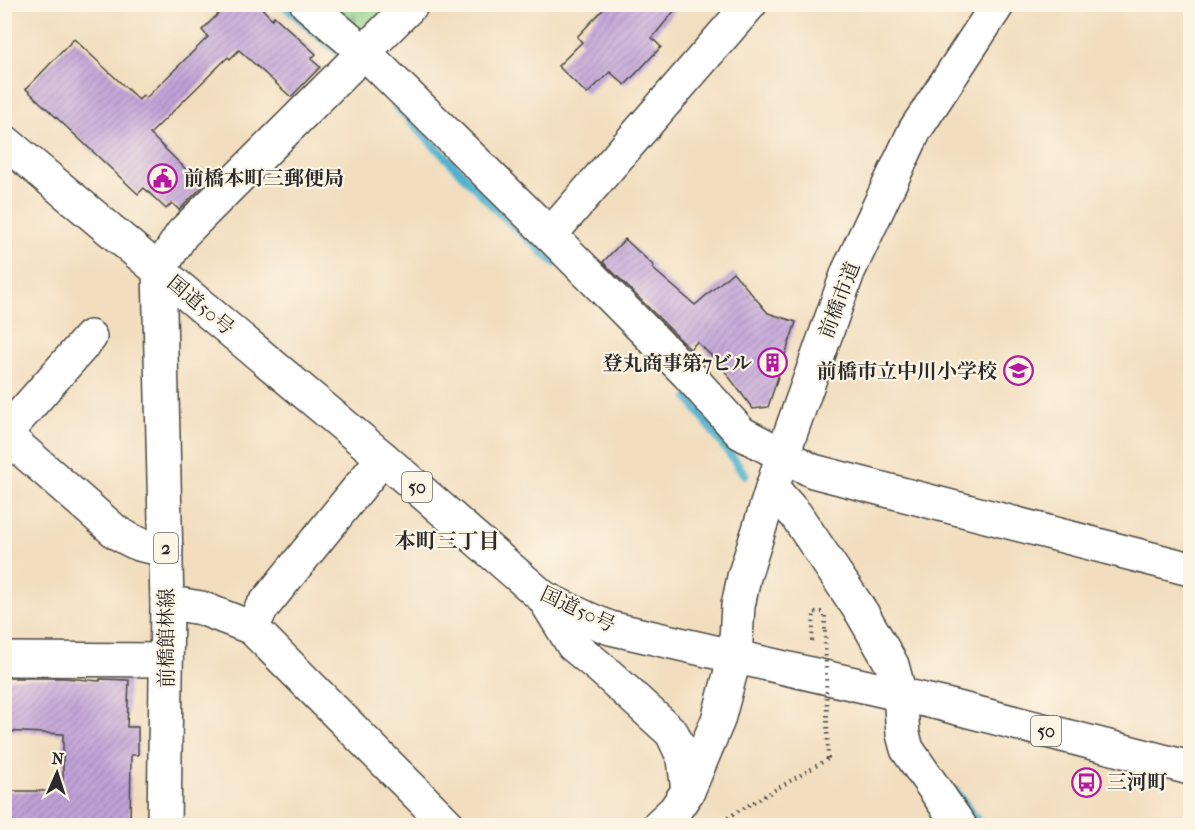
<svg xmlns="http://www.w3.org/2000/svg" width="1195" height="830" viewBox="0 0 1195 830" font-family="'IM FELL French Canon','Noto Serif JP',serif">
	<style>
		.cemetery { fill: url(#cemetery-stones); stroke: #5c7e5a; stroke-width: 1.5 }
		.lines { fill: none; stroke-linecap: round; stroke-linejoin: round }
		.stream { stroke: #4fb2ce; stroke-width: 9 }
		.building { fill: url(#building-hatch) }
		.minor-casing { stroke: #494641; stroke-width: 36 }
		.major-casing { stroke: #494641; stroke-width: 36 }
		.highway-casing { stroke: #494641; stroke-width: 36 }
		.path { stroke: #494641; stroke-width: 4; stroke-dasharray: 1.5 4.5; stroke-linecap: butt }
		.minor { stroke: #fff; stroke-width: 33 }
		.major { stroke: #fff; stroke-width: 33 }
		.highway { stroke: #fff; stroke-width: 33 }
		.path-bridge { stroke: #494641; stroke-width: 4; stroke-dasharray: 1.5 4.5; stroke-linecap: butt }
		.labels { text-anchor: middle; stroke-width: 4.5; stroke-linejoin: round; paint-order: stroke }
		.shield { fill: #fcf5e5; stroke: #6a6863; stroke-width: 1.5 }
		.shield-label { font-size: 18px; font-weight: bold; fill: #2b2b2b }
		.poi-label { font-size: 20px; font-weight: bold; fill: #2b2b2b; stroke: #fcf5e5; text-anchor: start }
		.street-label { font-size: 20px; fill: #2b2b2b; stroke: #fcf5e5 }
		.neighbourhood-label { font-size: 21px; font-weight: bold; fill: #2b2b2b; stroke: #fcf5e5 }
	</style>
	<defs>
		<pattern id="cemetery-stones" width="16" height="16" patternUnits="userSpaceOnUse" patternTransform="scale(1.5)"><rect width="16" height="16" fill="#8ed088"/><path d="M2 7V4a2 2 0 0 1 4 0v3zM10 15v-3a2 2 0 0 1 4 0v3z" fill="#74a96f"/></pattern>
		<pattern id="building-hatch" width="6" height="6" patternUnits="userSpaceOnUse" patternTransform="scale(1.5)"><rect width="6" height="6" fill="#c1a2d9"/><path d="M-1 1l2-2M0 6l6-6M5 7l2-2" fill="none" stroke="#9d84b0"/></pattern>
	</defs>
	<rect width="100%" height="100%" fill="#fcf5e5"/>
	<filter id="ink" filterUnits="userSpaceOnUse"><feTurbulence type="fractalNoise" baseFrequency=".0167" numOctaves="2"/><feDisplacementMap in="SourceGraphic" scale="12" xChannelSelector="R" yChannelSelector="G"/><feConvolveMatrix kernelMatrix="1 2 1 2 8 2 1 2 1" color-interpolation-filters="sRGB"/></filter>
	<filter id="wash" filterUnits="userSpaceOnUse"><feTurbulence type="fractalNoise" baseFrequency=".008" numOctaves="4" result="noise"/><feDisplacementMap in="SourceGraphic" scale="24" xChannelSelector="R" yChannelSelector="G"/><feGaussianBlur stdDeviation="1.35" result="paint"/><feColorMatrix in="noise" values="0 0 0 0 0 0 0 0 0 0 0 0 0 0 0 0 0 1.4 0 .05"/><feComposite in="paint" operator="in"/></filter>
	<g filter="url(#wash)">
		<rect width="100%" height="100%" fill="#f2debf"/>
		<polygon class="cemetery" points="317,5 393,5 370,30 351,34"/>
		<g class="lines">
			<g class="stream">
				<polyline points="283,4 347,60"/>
				<polyline points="396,106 501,214 555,263"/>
				<polyline points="689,398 745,475"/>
				<polyline points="955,791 981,826"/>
			</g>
		</g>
		<g id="blocks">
			<g class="building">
				<polygon points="228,4 258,4 272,19 274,16 316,54 311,59 320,67 291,97 239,50 230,59 228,57 150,134 203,186 179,210 172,203 166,209 144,188 138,194 26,89 74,39 139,100 143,95 146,98 208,37 202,30"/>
				<polygon points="608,4 680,4 652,38 661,47 625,85 610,72 587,94 558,66 582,42 577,37"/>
				<polygon points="625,239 654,266 652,268 695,305 733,272 768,313 796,322 768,407 753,409 718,362 697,342 690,349 603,262"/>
				<polygon points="4,678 64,678 100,681 100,679 129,680 127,727 138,727 138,755 131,755 130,825 4,825 4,791 63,791 63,734 4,731"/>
			</g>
		</g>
	</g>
	<g filter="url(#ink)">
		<use href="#blocks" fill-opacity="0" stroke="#494641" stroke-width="1.5"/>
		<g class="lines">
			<defs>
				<g id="minor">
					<polyline points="307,4 365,53 550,235 687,373 741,433 813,471 1190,569"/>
					<polyline points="550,235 750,4"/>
					<polyline points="159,270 182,234 412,4"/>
					<path d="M 4,434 L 116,532 C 136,544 142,547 166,548"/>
					<polyline points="4,441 15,422 90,337"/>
					<polyline points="772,488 796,515 862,613 892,665 900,695 903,734 907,749 960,826"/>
					<polyline points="167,605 183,605 201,608 252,628 449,826"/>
					<polyline points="252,628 261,609 383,458"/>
					<polyline points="4,659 166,660"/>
					<polyline points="658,826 675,810 688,791 718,720 735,656 738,606 744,577 783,454 848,272 915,130 998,4"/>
				</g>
				<polyline id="major" points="159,270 167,605 164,826"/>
				<g id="highway">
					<polyline points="4,141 383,458 544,598 586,618 610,628 942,704 1190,768"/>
					<polyline points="544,598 573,645 603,670 672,733 684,759 688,791"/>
				</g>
			</defs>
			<use href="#minor" class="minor-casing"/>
			<use href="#major" class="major-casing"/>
			<use href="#highway" class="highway-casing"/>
			<g class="path">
				<polyline points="825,616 825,631"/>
				<polyline points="812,641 814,612 822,612"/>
				<polyline points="719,826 730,816 828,759"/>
			</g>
			<use href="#minor" class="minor"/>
			<use href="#major" class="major"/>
			<use href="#highway" class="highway"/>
			<polyline class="path-bridge" points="825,631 828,759"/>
		</g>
	</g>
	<defs>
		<symbol id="civic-ring" viewBox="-11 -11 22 22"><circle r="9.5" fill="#fcf5e5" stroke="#b5179e" stroke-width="1.5"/><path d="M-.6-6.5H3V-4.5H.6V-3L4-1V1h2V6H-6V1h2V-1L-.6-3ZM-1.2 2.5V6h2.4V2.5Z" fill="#b5179e"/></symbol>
		<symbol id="building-ring" viewBox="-11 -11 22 22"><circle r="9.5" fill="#fcf5e5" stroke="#b5179e" stroke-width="1.5"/><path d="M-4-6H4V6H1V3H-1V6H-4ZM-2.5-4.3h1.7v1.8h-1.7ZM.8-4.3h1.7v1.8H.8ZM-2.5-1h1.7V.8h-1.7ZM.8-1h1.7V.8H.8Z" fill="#b5179e"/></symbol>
		<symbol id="school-ring" viewBox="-11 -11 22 22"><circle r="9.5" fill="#fcf5e5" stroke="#b5179e" stroke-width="1.5"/><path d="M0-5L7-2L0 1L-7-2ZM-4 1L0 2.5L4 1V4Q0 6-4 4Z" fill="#b5179e"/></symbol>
		<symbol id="bus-ring" viewBox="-11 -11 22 22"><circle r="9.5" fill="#fcf5e5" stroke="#b5179e" stroke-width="1.5"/><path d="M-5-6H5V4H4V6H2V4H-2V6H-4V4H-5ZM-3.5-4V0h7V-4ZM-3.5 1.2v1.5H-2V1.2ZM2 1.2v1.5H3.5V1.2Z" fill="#b5179e"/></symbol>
	</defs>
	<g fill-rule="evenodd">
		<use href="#civic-ring" x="146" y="162" width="33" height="33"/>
		<use href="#building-ring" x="756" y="346" width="33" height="33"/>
		<use href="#school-ring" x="1002" y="354" width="33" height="33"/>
		<use href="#bus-ring" x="1070" y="766" width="33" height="33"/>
	</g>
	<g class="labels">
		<g class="shield">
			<rect x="402" y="472" width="30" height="30" rx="4.5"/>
			<rect x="154" y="533" width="24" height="30" rx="4.5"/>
			<rect x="1031" y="716" width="30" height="30" rx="4.5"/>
		</g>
		<g class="shield-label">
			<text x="417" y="493">50</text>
			<text x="166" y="554">2</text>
			<text x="1046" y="737">50</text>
		</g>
		<g class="poi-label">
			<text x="184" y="185">前橋本町三郵便局</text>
			<text x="752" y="370" text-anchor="end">登丸商事第7ビル</text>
			<text x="997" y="378" text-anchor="end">前橋市立中川小学校</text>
			<text x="1107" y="789">三河町</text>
		</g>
		<g class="street-label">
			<text transform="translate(839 300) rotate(-69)" y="7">前橋市道</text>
			<text transform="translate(201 305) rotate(40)" y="7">国道50号</text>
			<text transform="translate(578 609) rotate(25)" y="7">国道50号</text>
			<text transform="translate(166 638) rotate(-90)" y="7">前橋館林線</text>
		</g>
		<g class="neighbourhood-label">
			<text x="447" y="548">本町三丁目</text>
		</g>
	</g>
	<rect width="1195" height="830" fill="none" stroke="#fcf5e5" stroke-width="24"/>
	<g transform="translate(57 773) rotate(3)" stroke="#fcf5e5" stroke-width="4.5" paint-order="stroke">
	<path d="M0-4.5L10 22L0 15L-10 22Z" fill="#2b2b2b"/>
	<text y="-9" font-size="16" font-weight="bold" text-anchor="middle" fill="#2b2b2b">N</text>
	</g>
</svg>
